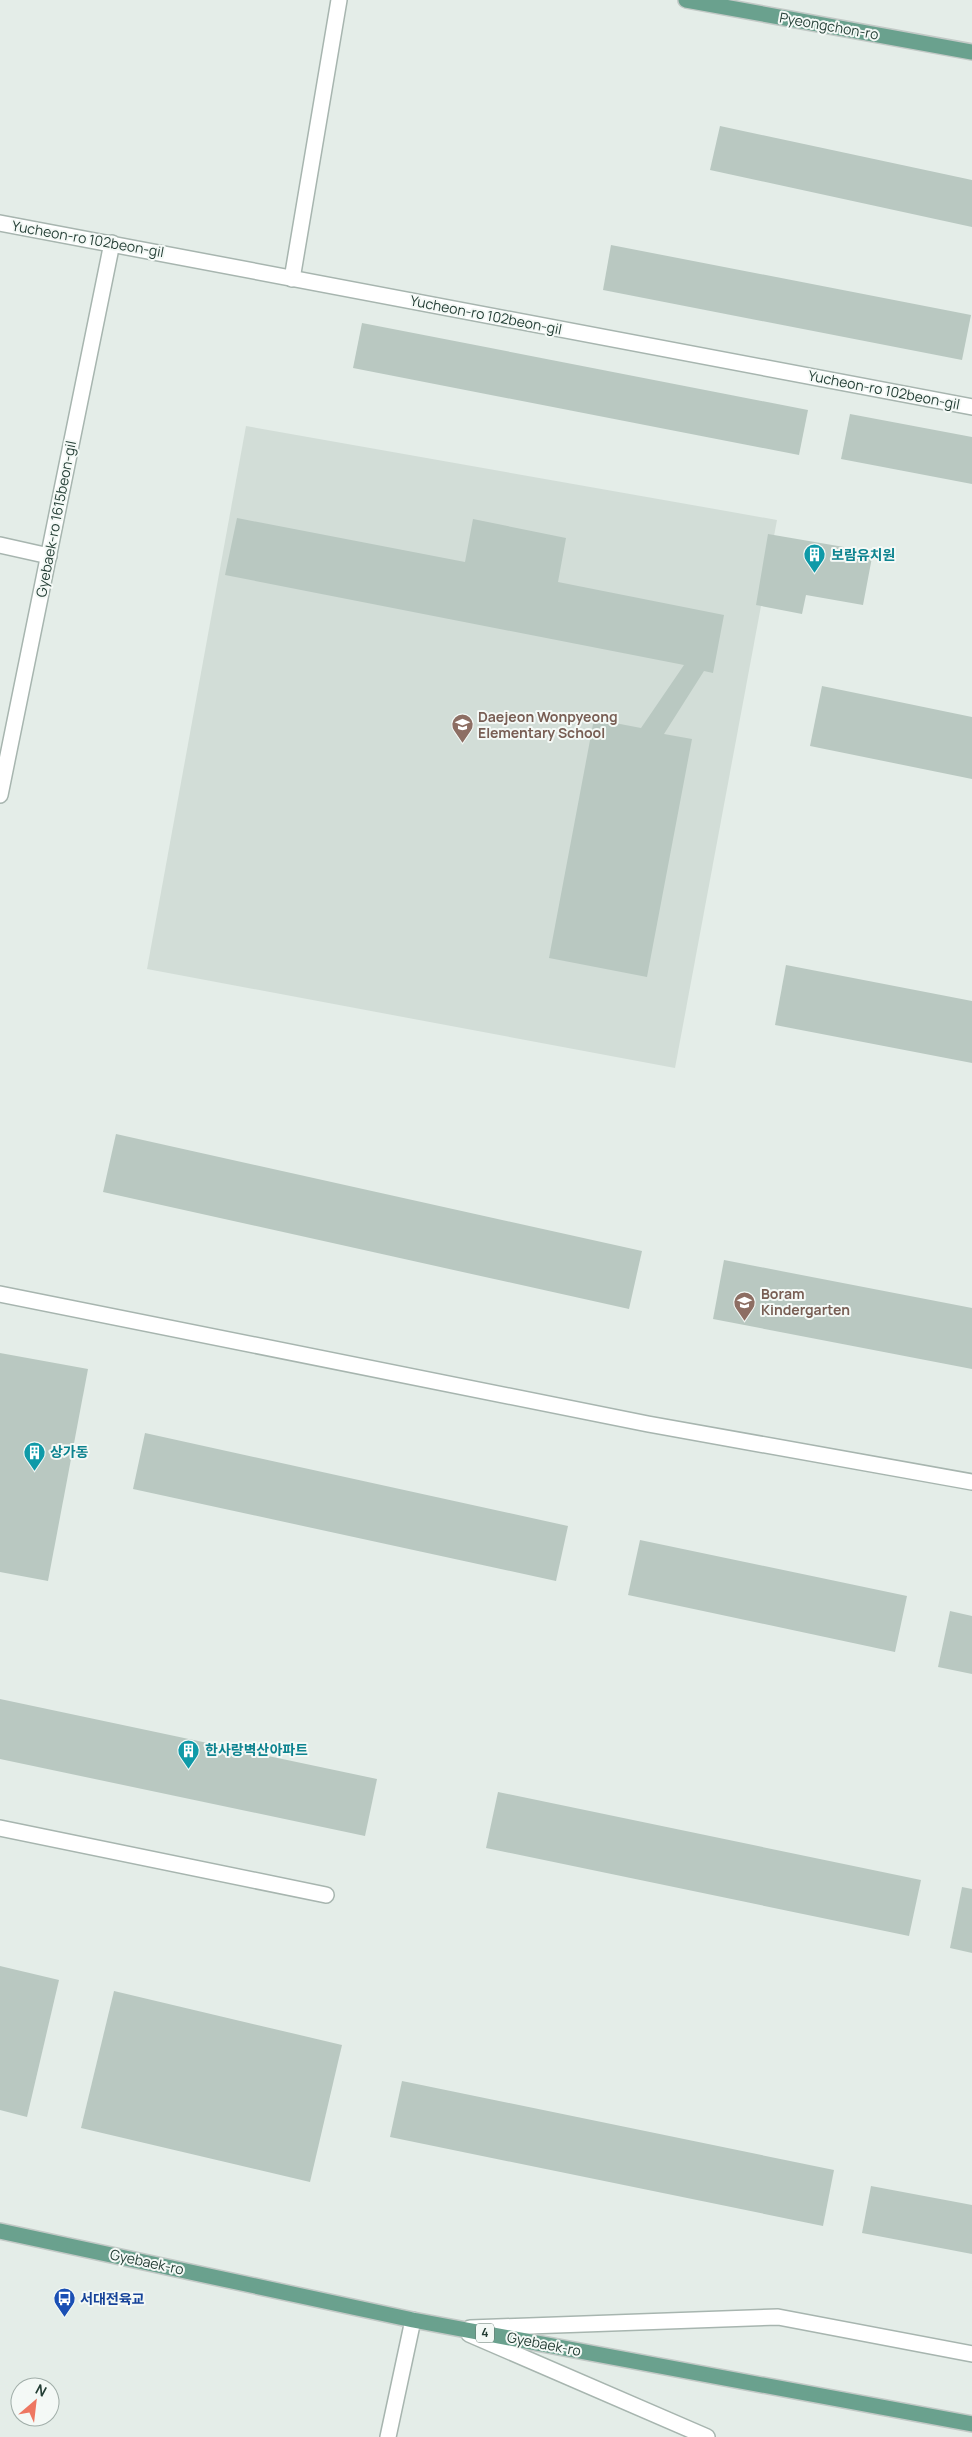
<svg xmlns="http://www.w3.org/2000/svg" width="972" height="2437" viewBox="0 0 972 2437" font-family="Manrope,'Noto Sans KR',sans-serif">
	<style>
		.built { fill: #d2ddd7 }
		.building { fill: #b9c8c1 }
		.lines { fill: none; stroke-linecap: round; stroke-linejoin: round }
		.minor-casing { stroke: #a7b5af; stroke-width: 18 }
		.major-casing { stroke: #c2c9c6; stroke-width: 18 }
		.minor { stroke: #fff; stroke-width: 15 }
		.major { stroke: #6aa18e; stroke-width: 15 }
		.labels { text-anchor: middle; stroke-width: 4; stroke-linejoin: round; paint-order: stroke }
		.shield { fill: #f4f9f6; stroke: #62766f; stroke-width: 1 }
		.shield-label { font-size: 12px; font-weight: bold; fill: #243e35 }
		.street-label { font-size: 14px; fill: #243e35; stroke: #f4f9f6 }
		.culture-label { font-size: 14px; font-weight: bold; fill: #0d838f; stroke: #f4f9f6; text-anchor: start }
		.education-label { font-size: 14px; font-weight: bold; fill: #785e54; stroke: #f4f9f6; text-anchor: start }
		.transit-label { font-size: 14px; font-weight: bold; fill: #164399; stroke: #f4f9f6; text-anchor: start }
	</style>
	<rect width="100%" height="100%" fill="#e4ede8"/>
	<polygon class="built" points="246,426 777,520 675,1068 147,969"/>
	<g class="building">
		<polygon points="720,126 972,180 972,227 710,170"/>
		<polygon points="611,245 971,315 962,360 603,290"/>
		<polygon points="362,323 808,410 799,455 353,368"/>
		<polygon points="850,414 972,437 972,484 841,459"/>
		<polygon points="237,518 465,562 473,519 566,538 558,582 724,615 713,673 704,671 664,734 692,739 647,977 549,958 594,719 641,728 684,665 225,575"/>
		<polygon points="768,534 873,552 863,605 806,595 802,614 756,605"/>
		<polygon points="822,686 972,717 972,779 810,746"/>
		<polygon points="786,965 972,1001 972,1063 775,1025"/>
		<polygon points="116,1134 642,1251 629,1309 103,1192"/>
		<polygon points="724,1260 972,1308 972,1369 713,1319"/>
		<polygon points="0,1353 88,1369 48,1581 0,1572"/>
		<polygon points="145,1433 568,1526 556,1581 133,1489"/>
		<polygon points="640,1540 907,1596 895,1652 628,1595"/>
		<polygon points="950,1611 972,1616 972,1674 938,1667"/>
		<polygon points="0,1699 377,1779 365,1836 0,1759"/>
		<polygon points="498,1792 921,1880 909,1936 486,1848"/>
		<polygon points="962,1887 972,1889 972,1953 950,1948"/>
		<polygon points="0,1966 59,1980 27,2117 0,2110"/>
		<polygon points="114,1991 342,2045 310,2182 81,2128"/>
		<polygon points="402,2081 834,2170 823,2226 390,2137"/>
		<polygon points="871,2186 972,2205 972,2254 862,2233"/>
	</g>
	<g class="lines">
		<defs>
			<g id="minor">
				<polyline points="0,223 972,407"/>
				<polyline points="292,279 339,0"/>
				<polyline points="0,545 49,556"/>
				<polyline points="0,795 112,243"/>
				<polyline points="0,1294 648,1424 972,1482"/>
				<polyline points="0,1828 326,1895"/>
				<polyline points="470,2328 778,2317 972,2354"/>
				<polyline points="469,2334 707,2437"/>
				<polyline points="388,2437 413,2320"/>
			</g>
			<g id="major">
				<polyline points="686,0 972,52"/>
				<polyline points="0,2231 413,2320 972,2424"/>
			</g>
		</defs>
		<use href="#minor" class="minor-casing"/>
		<use href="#major" class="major-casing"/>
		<use href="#minor" class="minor"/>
		<use href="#major" class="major"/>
	</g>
	<defs>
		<symbol id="building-pin" viewBox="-11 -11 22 30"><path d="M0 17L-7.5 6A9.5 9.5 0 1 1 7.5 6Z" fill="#0f9aa8" stroke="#f4f9f6"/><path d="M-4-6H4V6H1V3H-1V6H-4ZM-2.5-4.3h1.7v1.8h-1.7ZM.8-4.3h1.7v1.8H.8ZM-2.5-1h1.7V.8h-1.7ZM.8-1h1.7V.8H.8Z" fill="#fff"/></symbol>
		<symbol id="school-pin" viewBox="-11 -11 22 30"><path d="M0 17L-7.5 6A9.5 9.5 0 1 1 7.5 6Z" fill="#8d6e63" stroke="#f4f9f6"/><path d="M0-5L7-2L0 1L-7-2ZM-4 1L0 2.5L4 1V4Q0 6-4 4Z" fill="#fff"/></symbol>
		<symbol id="bus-pin" viewBox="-11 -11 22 30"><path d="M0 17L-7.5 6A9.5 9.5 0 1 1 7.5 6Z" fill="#1a4fb4" stroke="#f4f9f6"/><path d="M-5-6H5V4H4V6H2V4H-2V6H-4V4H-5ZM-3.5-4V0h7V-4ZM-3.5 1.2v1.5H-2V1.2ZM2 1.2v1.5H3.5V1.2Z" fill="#fff"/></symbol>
	</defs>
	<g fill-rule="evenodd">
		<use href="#building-pin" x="802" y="542" width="25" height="34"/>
		<use href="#school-pin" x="450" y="712" width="25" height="34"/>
		<use href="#school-pin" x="732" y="1290" width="25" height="34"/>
		<use href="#building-pin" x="22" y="1440" width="25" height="34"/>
		<use href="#building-pin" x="176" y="1738" width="25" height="34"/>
		<use href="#bus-pin" x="52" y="2286" width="25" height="34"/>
	</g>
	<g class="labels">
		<rect class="shield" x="476" y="2323.5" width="18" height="19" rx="4"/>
		<g class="shield-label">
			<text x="485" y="2337">4</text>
		</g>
		<g class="street-label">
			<text transform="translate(829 26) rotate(10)" y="5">Pyeongchon-ro</text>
			<text transform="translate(88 239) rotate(10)" y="5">Yucheon-ro 102beon-gil</text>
			<text transform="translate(486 315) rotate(11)" y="5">Yucheon-ro 102beon-gil</text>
			<text transform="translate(884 390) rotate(11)" y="5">Yucheon-ro 102beon-gil</text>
			<text transform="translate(56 519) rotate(-79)" y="5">Gyebaek-ro 1615beon-gil</text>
			<text transform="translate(147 2262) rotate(12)" y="5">Gyebaek-ro</text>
			<text transform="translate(544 2344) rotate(11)" y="5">Gyebaek-ro</text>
		</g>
		<g class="culture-label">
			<text x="831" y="560">보람유치원</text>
			<text x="50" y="1457">상가동</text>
			<text x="205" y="1755">한사랑벽산아파트</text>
		</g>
		<g class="education-label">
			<text x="478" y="722">Daejeon Wonpyeong<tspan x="478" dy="16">Elementary School</tspan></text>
			<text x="761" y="1299">Boram<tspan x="761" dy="16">Kindergarten</tspan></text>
		</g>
		<g class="transit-label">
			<text x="80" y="2304">서대전육교</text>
		</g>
	</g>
	<g transform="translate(35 2402) rotate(28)"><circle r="24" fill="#f4f9f6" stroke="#a1aea9"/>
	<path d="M0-4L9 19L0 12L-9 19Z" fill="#ee7761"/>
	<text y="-8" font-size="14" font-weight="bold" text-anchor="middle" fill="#243e35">N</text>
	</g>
</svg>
